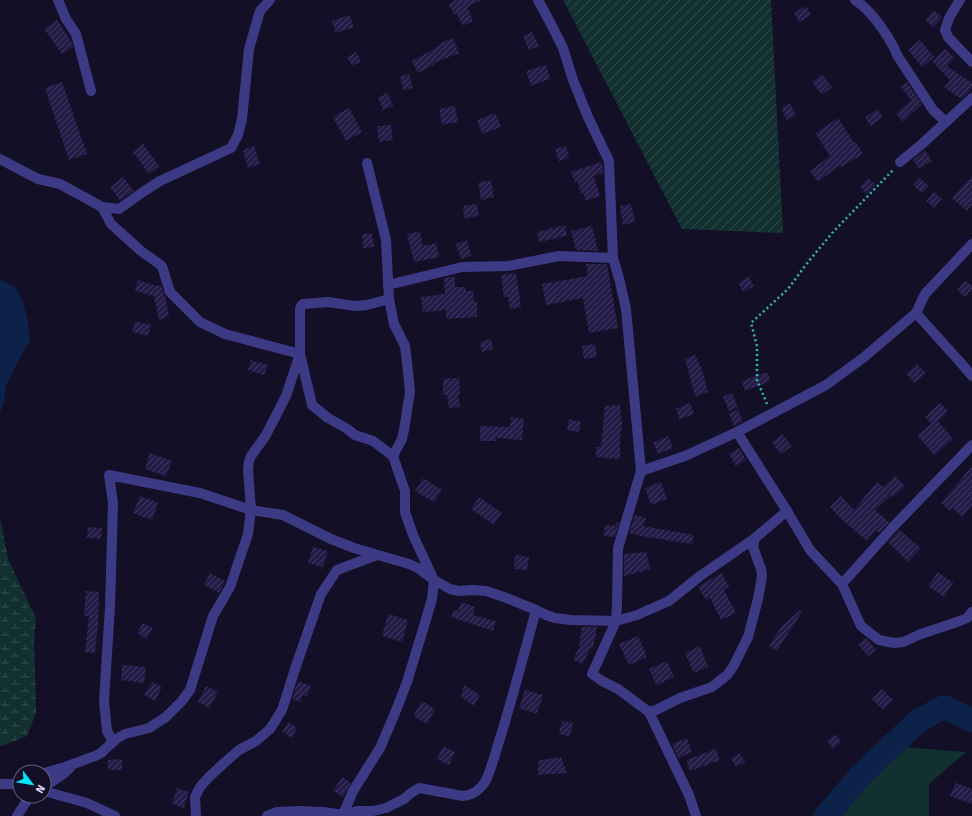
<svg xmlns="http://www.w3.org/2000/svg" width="972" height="816" viewBox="0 0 972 816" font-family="'Fira Sans',sans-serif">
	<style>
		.green { fill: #12302f }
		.wetland { fill: url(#wetland-marsh) }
		.garden { fill: url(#garden-furrows) }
		.water { fill: #0c2248 }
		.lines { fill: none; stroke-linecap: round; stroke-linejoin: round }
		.river { stroke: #0c2248; stroke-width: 24 }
		.building { fill: url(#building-hatch) }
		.path { stroke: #2fb8b0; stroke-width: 2.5; stroke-dasharray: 2 3; stroke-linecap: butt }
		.minor { stroke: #3d3a85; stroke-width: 10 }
	</style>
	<defs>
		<pattern id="wetland-marsh" width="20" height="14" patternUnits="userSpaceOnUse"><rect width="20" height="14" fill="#12302f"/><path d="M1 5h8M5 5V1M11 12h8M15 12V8" fill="none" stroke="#344d4e"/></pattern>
		<pattern id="garden-furrows" width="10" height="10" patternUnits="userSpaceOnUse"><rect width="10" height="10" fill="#12302f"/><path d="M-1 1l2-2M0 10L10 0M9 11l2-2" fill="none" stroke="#344d4e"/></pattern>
		<pattern id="building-hatch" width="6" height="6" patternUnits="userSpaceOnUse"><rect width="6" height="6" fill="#241b47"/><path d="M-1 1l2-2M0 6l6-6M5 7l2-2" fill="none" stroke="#433b63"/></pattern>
	</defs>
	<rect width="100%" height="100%" fill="#130f26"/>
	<polygon class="green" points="875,745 966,752 929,784 929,816 813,816 813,813"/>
	<polygon class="wetland" points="0,517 8,559 36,618 34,642 35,673 36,713 27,736 2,746 0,746"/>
	<polygon class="garden" points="563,0 771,0 783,233 682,229"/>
	<polygon class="water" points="0,280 4,281 16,288 23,302 28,322 30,341 17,363 6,386 4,402 0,413"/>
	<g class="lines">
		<polyline class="river" points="826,816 860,776 918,721 944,707 972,720"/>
	</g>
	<g class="building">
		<polygon points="456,0 481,0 467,7 473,21 463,26 456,13 454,14 448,4"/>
		<polygon points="806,6 811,15 799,22 794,13"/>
		<polygon points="934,10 942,17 933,27 925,20"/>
		<polygon points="349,15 354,27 336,33 332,21"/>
		<polygon points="57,20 71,41 73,47 62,54 44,29"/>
		<polygon points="532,32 539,46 529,50 523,36"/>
		<polygon points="453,38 459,53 434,63 435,64 418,73 412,61 441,45 440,43"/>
		<polygon points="920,40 934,57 922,67 908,50"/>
		<polygon points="945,49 955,58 947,66 972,83 972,87 968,93 961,99 944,87 950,80 932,61"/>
		<polygon points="356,52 361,61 352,66 347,57"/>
		<polygon points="546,65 550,79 531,86 526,71"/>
		<polygon points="409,74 413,88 403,90 400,76"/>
		<polygon points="822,74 832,87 822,95 812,82"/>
		<polygon points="62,82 87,154 69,160 45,88"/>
		<polygon points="907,82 922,104 903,122 896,114 911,100 901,87"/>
		<polygon points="388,93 393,106 383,110 378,97"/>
		<polygon points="790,103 796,115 787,120 781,108"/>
		<polygon points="455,106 458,122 442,125 439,109"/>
		<polygon points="349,108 362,132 346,141 333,117"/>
		<polygon points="877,109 883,117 871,126 865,118"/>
		<polygon points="495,113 501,127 482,134 477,120"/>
		<polygon points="838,118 854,143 856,142 863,154 841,167 840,165 818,182 810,171 830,156 815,133"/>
		<polygon points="391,125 393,140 379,142 377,126"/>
		<polygon points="143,144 159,166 149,174 133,152"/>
		<polygon points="254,146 260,164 248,168 243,150"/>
		<polygon points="566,146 569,158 559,161 555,149"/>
		<polygon points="925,150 932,161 919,169 913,160"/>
		<polygon points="601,162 603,168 603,173 594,176 600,196 586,201 583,193 581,194 577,181 575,182 571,172"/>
		<polygon points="972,176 972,205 967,211 952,198"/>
		<polygon points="123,177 134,191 120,200 110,187"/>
		<polygon points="868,178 875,185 867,194 860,187"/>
		<polygon points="920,178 929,186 922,193 913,185"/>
		<polygon points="491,180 494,197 481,200 478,183"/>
		<polygon points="934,192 942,199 934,208 926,201"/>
		<polygon points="477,204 479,216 464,218 463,206"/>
		<polygon points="631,204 635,222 623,225 620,206"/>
		<polygon points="565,225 567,236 539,242 537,232"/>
		<polygon points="592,226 598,251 576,250 571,231"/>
		<polygon points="420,231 423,246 436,243 439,257 414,262 407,234"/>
		<polygon points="372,233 374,247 363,248 362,234"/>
		<polygon points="467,240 471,256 461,259 456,244"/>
		<polygon points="586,264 607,264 618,328 589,333 583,298 546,305 542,284 588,276"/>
		<polygon points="516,273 521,307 510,309 508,297 504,297 501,275"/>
		<polygon points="448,277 455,277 455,287 466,287 466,291 473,291 474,302 477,302 477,317 446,319 446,310 423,312 421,297 445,294 444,278"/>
		<polygon points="749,277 754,286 743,292 738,283"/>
		<polygon points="138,280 157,286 161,285 165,296 169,316 159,320 154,296 135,291"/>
		<polygon points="965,280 972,286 972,289 965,297 957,290"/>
		<polygon points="135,321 151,325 148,336 132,332"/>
		<polygon points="491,339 493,349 482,352 480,342"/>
		<polygon points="595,344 597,357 584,359 582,346"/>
		<polygon points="695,355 700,366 701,366 708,392 695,396 685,359"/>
		<polygon points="251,360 268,365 264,375 248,370"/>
		<polygon points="917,364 926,373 915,383 906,374"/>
		<polygon points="763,373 768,373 770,381 745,391 742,381"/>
		<polygon points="459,378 460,394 458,394 460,407 449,408 447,395 443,395 443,379"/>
		<polygon points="732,393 738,407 729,411 723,397"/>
		<polygon points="690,403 694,414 679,419 676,409"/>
		<polygon points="940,403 948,411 938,421 953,439 934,455 917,435 931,424 925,417"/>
		<polygon points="620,405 622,423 620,440 620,459 596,457 596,447 601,447 605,406"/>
		<polygon points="738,409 743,421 734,426 729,414"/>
		<polygon points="511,417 524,419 522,440 496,438 496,441 480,441 480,426 510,427"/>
		<polygon points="569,419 581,422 579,432 567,430"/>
		<polygon points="782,434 792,446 781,454 772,442"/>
		<polygon points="668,436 673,448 658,454 653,443"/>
		<polygon points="739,448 746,460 736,466 729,454"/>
		<polygon points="150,453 172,461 166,476 145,469"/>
		<polygon points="972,466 972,506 962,517 953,508 950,511 941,503"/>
		<polygon points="895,476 905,486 893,497 891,495 875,510 889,522 879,533 876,530 867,541 840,518 830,507 841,496 854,510 877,482 883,487"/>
		<polygon points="423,478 442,490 434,502 415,491"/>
		<polygon points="661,482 667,499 651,505 645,488"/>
		<polygon points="140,496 158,503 152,520 133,513"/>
		<polygon points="479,497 502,513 494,525 471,509"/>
		<polygon points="635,515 646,518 643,526 694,535 692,544 641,536 629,533"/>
		<polygon points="617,522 619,522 615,537 604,536 605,525 616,526"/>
		<polygon points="88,527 102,528 101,539 87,538"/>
		<polygon points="899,530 921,548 908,562 888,542"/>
		<polygon points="313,547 328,551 323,567 308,563"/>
		<polygon points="646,552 650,569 624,576 624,554"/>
		<polygon points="515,555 529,557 527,570 514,569"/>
		<polygon points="938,572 953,583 944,597 928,586"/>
		<polygon points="210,573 225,581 219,593 204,585"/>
		<polygon points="721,573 729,586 724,590 736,613 721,620 710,598 706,600 698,587"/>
		<polygon points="86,591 99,592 98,625 95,653 85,652 89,616 84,616"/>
		<polygon points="461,602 475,607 473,615 496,621 493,631 451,617 454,610 458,611"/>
		<polygon points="800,610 802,612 777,651 769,646 781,627"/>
		<polygon points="388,614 408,620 402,642 382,636"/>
		<polygon points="143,623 153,628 147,639 137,633"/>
		<polygon points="582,627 597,627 593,648 590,648 583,664 573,660 579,647"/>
		<polygon points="638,636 647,657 629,665 619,644"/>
		<polygon points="866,638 876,650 868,656 858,644"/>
		<polygon points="700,646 708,667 694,673 685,653"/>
		<polygon points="667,661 674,677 656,685 649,669"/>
		<polygon points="122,665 146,667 144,683 121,680"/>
		<polygon points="298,681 311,686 306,697 303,695 300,702 292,699"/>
		<polygon points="152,682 162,687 155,701 144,695"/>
		<polygon points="464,685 480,695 474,706 461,697"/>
		<polygon points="206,686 218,692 209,708 198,702"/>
		<polygon points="882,689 893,700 883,710 872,699"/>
		<polygon points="525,690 543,695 537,714 519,708"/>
		<polygon points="422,701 435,709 427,724 413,716"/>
		<polygon points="562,721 573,723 570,736 559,734"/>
		<polygon points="288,722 297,727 292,738 282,732"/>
		<polygon points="835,734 841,742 833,749 827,741"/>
		<polygon points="687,738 692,752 678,758 672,744"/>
		<polygon points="443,746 455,752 449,765 437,759"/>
		<polygon points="716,749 720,760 690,771 686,760"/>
		<polygon points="740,753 745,762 736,767 731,758"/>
		<polygon points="561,757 567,773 538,775 538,764 539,760"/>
		<polygon points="122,759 122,770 108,770 108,760"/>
		<polygon points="342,777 351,783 343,797 333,791"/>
		<polygon points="956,783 972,789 972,804 950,796"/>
		<polygon points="177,788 189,792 184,808 172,804"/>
	</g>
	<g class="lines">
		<polyline class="path" points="767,404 757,380 757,346 751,323 788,289 808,262 833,232 893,170"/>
		<g class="minor">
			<polyline points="58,0 66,19 76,34 91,91"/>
			<polyline points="538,0 551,24 563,48 573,80 588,117 609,161 613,258 619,278 626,309 638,438 641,471 618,548 617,604 616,621 592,674 602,681 618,689 649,712 689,795 696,816"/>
			<path d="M 855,0 C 858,2 862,5 865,8 C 876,18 892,41 897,55 L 933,110 L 946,122"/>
			<polyline points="960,0 949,18 945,30 948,37 972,62"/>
			<polyline points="0,159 38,179 60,184 102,207 119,209 143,192 160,181 231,148 238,135 242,119 249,49 260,11 270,0"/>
			<polyline points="900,162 922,144 972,98"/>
			<polyline points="367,163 386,240 389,299 394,324 405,346 408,371 410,392 404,430 402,439 393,456"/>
			<polyline points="102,207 111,224 141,251 162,266 170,292 200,322 225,334 300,354"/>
			<polyline points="388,285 462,267 508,266 559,256 613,258"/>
			<polyline points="916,313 960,362 972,376"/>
			<polyline points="737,432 787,511 810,550 842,584 861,626 879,640 894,643 903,642 921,634 960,621 967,618 972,612"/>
			<polyline points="641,471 685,456 737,432 826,385 863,358 916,313 925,294 972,244"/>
			<polyline points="842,584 892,528 972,445"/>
			<polyline points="649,712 656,710 680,698 712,687 727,675 733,667 748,637 758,599 762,576 761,569 753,547 755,538"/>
			<polyline points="113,742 107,731 104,701 110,607 113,503 109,475 200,493 251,510 283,515 331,539 354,548 409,564 418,568 434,580 450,589 459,591 472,590 486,591 504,597 536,610 546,615 555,618 571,620 616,621 637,615 669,601 700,576 755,538 787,511"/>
			<polyline points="44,773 65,767 95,756 101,753 116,739 125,734 149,728 166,717 182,701 190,690 213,616 230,587 248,534 251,510 248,469 249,461 251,456 266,435 286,396 300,354"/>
			<polyline points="0,784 13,784 20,785"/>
			<polyline points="44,787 63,774 70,768"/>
			<polyline points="44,791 87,803 115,816"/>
			<polyline points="344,815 345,810 353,791 380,748 395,713 407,682 424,626 432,599 434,580 413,535 405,512 405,491 393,456 373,441 355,435 346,428 328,418 312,405 300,354 300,309 301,306 303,304 328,302 355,306 367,305 389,299"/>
			<polyline points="17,816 30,796"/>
			<polyline points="196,816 195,797 200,787 208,778 223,764 239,750 256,741 270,729 282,710 296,666 321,594 337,570 377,555"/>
			<path d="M 267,816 L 277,812 L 298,811 L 323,812 L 344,815 L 357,811 L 373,811 L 386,808 L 404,799 L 411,793 L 419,788 L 463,796 C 473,795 479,791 485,782 C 492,769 497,746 502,732 C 514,692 525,651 536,610"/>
		</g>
	</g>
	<g transform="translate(32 784) rotate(121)"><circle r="19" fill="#130f26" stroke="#625e7d"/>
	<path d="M0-3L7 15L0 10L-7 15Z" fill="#00e5ff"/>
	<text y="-6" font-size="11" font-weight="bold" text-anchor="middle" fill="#d9d4ff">N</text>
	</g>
</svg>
